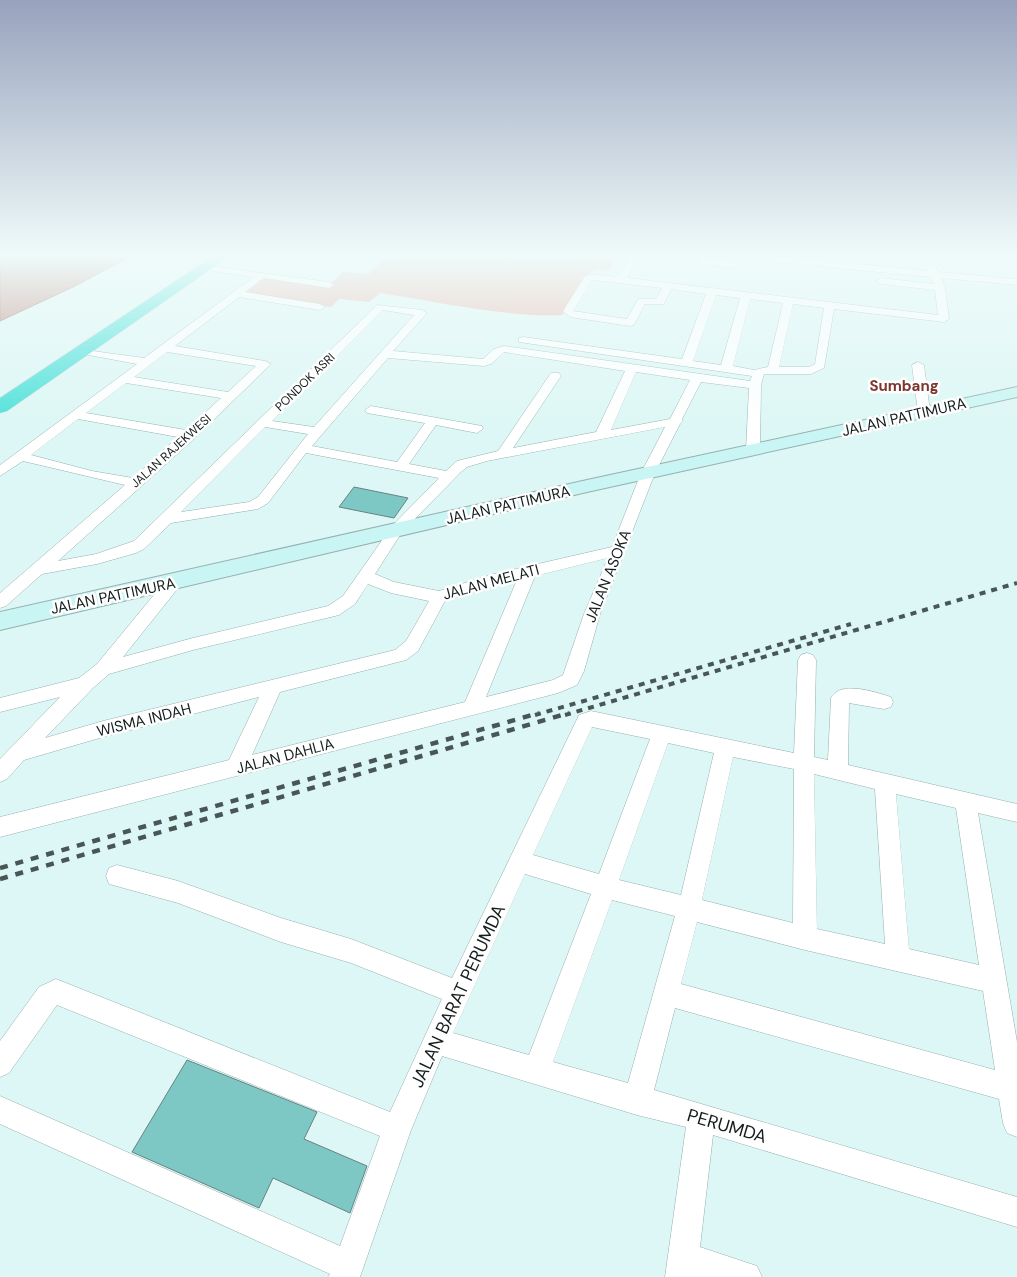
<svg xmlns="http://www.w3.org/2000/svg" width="1017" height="1277" viewBox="0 0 1017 1277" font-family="'DM Sans',sans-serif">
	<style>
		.green { fill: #eab2a9 }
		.water { fill: #c1867d; stroke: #8d6660 }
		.building { fill: #7dc8c4; stroke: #698280 }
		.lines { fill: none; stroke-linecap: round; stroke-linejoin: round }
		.street-casing { stroke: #96b0ae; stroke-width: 1 }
		.secondary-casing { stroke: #96b0ae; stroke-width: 2 }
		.highway-casing { stroke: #d5d6d6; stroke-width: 1 }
		.street { fill: #fff; fill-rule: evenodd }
		.secondary { fill: #c9f6f4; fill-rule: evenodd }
		.highway { fill: #4ae0d9; fill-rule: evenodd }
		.rail-far1 { stroke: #485755; stroke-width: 4; stroke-dasharray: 6 6; stroke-linecap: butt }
		.rail { stroke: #485755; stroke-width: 4.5; stroke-dasharray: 8 8; stroke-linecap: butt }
		.labels { text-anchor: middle; stroke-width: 5; stroke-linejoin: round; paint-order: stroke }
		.far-street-label { font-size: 12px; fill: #131d1c; stroke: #fefefe }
		.far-quarter-label { font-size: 15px; font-weight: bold; fill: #7c362d; stroke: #fefefe }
		.street-label { font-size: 15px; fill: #131d1c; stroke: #fefefe }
		.near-street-label { font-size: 18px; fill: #131d1c; stroke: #fefefe }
	</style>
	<rect width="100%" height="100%" fill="#dcf7f5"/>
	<path class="green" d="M 380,253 L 619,253 L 609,270 L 595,269 L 587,275 L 562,315 C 502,317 439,302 380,293 L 369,302 L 339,299 L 331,307 L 241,293 L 263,278 L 331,286 L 331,283 L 343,272 L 368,274 L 390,255 Z"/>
	<polygon class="water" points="0,253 137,253 75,286 0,321"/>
	<g class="building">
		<polygon points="354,487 408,498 394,518 339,507"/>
		<polygon points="187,1060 317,1112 304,1139 367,1166 350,1213 273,1178 259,1208 132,1152"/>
	</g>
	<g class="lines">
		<defs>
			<g id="street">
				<path d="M 632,253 L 641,253 L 627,278 L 938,315 L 935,290 L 881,284 L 876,281 L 881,278 L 934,284 L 931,277 L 716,256 L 711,253 L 743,253 L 928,271 L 925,263 L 873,256 L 868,253 L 891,253 L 932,259 L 938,272 L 1017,279 L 1017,285 L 941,278 L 945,288 L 949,319 L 944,322 L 834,309 L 824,368 L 811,374 L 764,374 L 761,385 L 760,450 L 758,453 L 748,453 L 746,450 L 749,388 L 701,382 L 682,419 L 683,421 L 680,424 L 655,473 L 600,614 L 584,671 L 577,685 L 558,693 L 0,837 L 0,817 L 229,760 L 259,697 L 103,737 L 24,760 L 7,779 L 0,782 L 0,759 L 60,697 L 0,712 L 0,698 L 79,678 L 97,664 L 167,579 L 179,579 L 181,583 L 179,587 L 123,657 L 193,638 L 328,606 L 343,596 L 392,526 L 439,478 L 306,453 L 268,503 L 258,509 L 171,523 L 144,549 L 136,553 L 97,564 L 42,574 L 6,606 L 0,608 L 0,593 L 125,485 L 23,461 L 0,476 L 0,465 L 137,364 L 78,353 L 78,349 L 144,358 L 254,277 L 205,270 L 200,267 L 202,265 L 329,282 L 334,285 L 329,288 L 264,278 L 245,292 L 320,304 L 325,307 L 320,310 L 239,297 L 175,346 L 265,361 L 271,364 L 195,438 L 58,561 L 96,554 L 134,541 L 377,305 L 422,310 L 427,313 L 393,351 L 483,359 L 494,349 L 504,346 L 750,381 L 752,376 L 519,342 L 519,338 L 523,337 L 682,359 L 706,294 L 671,289 L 664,304 L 645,304 L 634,325 L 630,326 L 570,317 L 563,311 L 585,276 L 593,274 L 617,277 ZM 592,280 L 662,288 L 656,299 L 638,299 L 627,319 L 573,311 ZM 716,295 L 740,298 L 721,365 L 693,361 ZM 750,299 L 783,303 L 768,367 L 754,370 L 733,366 ZM 793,304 L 824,308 L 815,364 L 809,367 L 779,367 ZM 383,310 L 414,315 L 314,427 L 272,421 ZM 167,352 L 256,366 L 228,392 L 134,377 ZM 504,352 L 625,371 L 596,432 L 513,448 L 561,376 L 559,373 L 551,373 L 498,451 L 457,461 L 446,471 L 409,464 L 436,425 L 477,433 L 483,429 L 482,426 L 371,406 L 365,410 L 367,413 L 425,423 L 397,462 L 312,446 L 388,358 L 484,366 L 491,364 ZM 636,372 L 690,380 L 670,419 L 611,430 ZM 126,383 L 221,398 L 186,430 L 86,413 ZM 78,419 L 178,437 L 133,478 L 92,471 L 31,455 ZM 265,427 L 308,434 L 258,497 L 249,502 L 181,512 ZM 665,427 L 641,473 L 612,547 L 494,574 L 439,591 L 394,582 L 375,574 L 402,532 L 461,472 L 467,467 L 487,461 ZM 608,558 L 584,614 L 563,675 L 553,680 L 486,697 L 535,576 ZM 517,580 L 465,702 L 252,755 L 280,692 L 406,660 L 418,651 L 445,601 ZM 368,584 L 391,593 L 429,601 L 406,641 L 395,650 L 103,721 L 45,738 L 93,688 L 109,674 L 193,650 L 339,615 L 355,604 Z"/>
				<polygon points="702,259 733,262 738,265 733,268 699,264 699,260"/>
				<polygon points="918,362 924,365 930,412 924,416 918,412 912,365"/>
				<path d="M 807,653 L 813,655 L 816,660 L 814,757 L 828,760 L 831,698 C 840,680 875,692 891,697 L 893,702 L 891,707 L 884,709 L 849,703 L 848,765 L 1017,804 L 1017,822 L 978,813 L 1017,1042 L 1017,1137 L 1007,1133 L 1003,1123 L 999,1099 L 675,1008 L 654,1090 L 1017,1197 L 1017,1227 L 713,1135 L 700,1247 L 757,1266 L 762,1277 L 665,1277 L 686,1127 L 637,1115 L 442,1056 L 411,1130 L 360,1277 L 328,1277 L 330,1274 L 0,1124 L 0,1096 L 340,1246 L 380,1136 L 57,1005 L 9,1073 L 0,1077 L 0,1041 L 39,987 L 56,979 L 390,1112 L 442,999 L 351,963 L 281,942 L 178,903 L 109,884 L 106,876 L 109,868 L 117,865 L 178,881 L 281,918 L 351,939 L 452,978 L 579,715 L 591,711 L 794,753 L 798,660 L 801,655 ZM 592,727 L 650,739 L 599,874 L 533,855 ZM 668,743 L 714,753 L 681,895 L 619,880 ZM 733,757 L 794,769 L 793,923 L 702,900 ZM 814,774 L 875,789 L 885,944 L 817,929 ZM 896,794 L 956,808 L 979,965 L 909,949 ZM 525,874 L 591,894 L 529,1055 L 453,1033 ZM 612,900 L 675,916 L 628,1083 L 553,1062 ZM 697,922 L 805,950 L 983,991 L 995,1070 L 681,984 Z"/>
			</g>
			<polygon id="secondary" points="1017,387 1017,397 587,492 0,630 0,612 587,480"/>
			<polygon id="highway" points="218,253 234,253 7,411 0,413 0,398"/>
		</defs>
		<use href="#street" class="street-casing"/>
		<use href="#secondary" class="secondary-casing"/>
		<use href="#highway" class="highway-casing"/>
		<use href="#street" class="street"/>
		<use href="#secondary" class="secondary"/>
		<use href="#highway" class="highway"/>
		<g class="rail-far1">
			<polyline points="535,715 851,624"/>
			<polyline points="565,715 1017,583"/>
		</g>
		<g class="rail">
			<polyline points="0,868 539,713"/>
			<polyline points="0,879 569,713"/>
		</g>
	</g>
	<linearGradient id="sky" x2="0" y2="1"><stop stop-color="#98a2bd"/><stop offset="0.59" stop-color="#effbfa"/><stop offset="1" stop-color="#effbfa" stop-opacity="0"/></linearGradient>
	<rect width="1017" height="432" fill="url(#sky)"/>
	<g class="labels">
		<g class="far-street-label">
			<text transform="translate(305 382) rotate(-44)" y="4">PONDOK ASRI</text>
			<text transform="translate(171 451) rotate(-42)" y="4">JALAN RAJEKWESI</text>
		</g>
		<g class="far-quarter-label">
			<text x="904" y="391">Sumbang</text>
		</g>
		<g class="street-label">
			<text transform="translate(904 417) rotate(-13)" y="5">JALAN PATTIMURA</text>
			<text transform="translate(508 505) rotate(-13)" y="5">JALAN PATTIMURA</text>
			<text transform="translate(608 576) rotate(-68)" y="5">JALAN ASOKA</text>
			<text transform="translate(491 582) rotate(-15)" y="5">JALAN MELATI</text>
			<text transform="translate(113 596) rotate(-12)" y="5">JALAN PATTIMURA</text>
			<text transform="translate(144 720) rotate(-14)" y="5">WISMA INDAH</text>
			<text transform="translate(285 756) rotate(-15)" y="5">JALAN DAHLIA</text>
		</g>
		<g class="near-street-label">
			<text transform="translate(458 996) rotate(-65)" y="6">JALAN BARAT PERUMDA</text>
			<text transform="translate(727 1126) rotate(16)" y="6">PERUMDA</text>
		</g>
	</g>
</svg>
